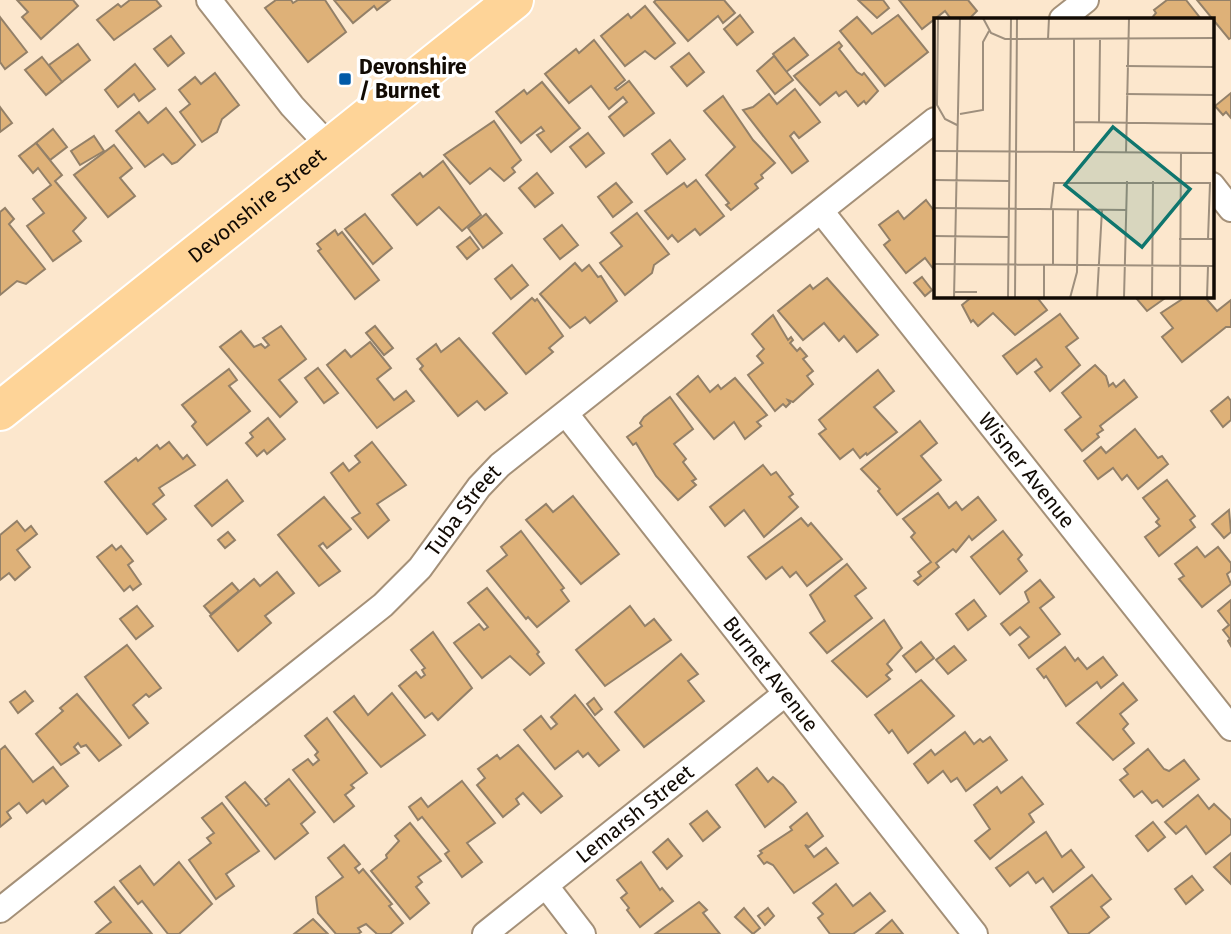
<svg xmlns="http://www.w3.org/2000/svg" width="1231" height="934" viewBox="0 0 1231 934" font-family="'Fira Sans',sans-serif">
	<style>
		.building { fill: #deb178; stroke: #938068; stroke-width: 2 }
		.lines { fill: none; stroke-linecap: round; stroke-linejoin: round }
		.street-casing { stroke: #a49078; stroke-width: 28 }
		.primary-casing { stroke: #fff; stroke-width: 42 }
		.street { stroke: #fff; stroke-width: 24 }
		.primary { stroke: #fed498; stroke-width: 38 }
		.poi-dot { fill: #015aa8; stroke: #fff; stroke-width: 2.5 }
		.labels { text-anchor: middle; stroke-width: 7; stroke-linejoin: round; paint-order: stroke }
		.poi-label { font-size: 21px; font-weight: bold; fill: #120b04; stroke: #fff; text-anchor: start }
		.street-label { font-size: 21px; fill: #120b04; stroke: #fff }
		.inset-road { fill: none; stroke: #9e8f7d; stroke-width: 2 }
		.view { fill: #0f766e; fill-opacity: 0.15; stroke: #0f766e; stroke-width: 3.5 }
		.inset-edge { fill: none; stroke: #120b04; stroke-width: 3.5 }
	</style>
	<rect width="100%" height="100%" fill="#fce7cd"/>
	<g class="building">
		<polygon points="17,0 73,0 78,6 41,39 22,17 28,12"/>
		<polygon points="130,0 156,0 161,6 114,40 97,20 118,4 121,7"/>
		<polygon points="276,0 291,0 293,3 298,0 325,0 346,32 308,62 265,8"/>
		<polygon points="334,0 390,0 377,10 374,6 353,23"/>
		<polygon points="656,0 724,0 735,13 723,23 718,16 688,41 662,11 654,2"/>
		<polygon points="858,0 883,0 889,8 877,18"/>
		<polygon points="899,0 968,0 977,11 969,19 951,19 945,11 922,29"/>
		<polygon points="1167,0 1186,0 1201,19 1151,19 1156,13 1154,10"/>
		<polygon points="1197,0 1231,0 1231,38 1229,39"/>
		<polygon points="645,6 675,43 655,59 645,51 625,66 601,36 628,14 631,18"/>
		<polygon points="740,15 753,32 737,45 724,29"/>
		<polygon points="898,15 928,52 885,86 840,31 857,17 872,34"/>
		<polygon points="0,17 27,52 5,69 0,62"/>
		<polygon points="171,36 184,53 168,66 154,49"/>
		<polygon points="794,38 808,55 786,72 773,54"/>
		<polygon points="594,40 625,80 615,88 617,90 629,81 654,113 624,136 609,117 627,102 623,97 609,109 591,86 569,103 545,74 576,49 579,53"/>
		<polygon points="839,42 842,46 839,49 857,72 862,75 864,73 878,91 866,104 864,101 858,106 846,91 839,96 836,92 820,105 794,76"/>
		<polygon points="78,44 90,60 62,82 49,65"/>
		<polygon points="689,53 704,72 687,86 671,67"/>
		<polygon points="774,56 793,80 775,94 757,71"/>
		<polygon points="42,57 62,82 46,95 25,70"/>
		<polygon points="135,64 155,89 139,101 134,94 118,107 105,90"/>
		<polygon points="215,73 239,105 222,119 217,132 202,142 180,112 190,104 179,90 195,77 201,84"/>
		<polygon points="542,82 580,128 551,152 537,135 544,131 541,127 521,143 496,112 524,90 527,94"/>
		<polygon points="795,89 820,122 799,138 794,132 790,136 808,161 792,173 743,110 753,107 769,94 777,104"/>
		<polygon points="1231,93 1231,118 1226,112 1223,115 1215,106"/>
		<polygon points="723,96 753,140 775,163 761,175 763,178 755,184 758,188 731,210 726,205 729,203 706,175 735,147 704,111"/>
		<polygon points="0,107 12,123 0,132"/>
		<polygon points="166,108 195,145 177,162 172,164 163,154 145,167 116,131 139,112 148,123"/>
		<polygon points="494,121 521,160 512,168 515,172 504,181 490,168 470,184 444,155"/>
		<polygon points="53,129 67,147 50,160 36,143"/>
		<polygon points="588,133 604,153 586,167 570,147"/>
		<polygon points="94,136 104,151 80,165 71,151"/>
		<polygon points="670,140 685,159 667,174 652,154"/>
		<polygon points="36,143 62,175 55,181 86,218 73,231 81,241 53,261 27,226 44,213 33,199 51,185 38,168 33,173 19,156"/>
		<polygon points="114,145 132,168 120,178 135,196 108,217 74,175"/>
		<polygon points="443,161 481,215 462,231 439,207 417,225 392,195 420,173 423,177"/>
		<polygon points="537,173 553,193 535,207 519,188"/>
		<polygon points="696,180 724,216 700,235 695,229 678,242 672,235 668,239 645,211 684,183 687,187"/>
		<polygon points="616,183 632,202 613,217 598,197"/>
		<polygon points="926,200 935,212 935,271 925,258 906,273 884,245 890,240 879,225 898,211 904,219"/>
		<polygon points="5,208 14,219 9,224 45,269 26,284 17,281 0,295 0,212"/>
		<polygon points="637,213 669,254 654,265 652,273 625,295 600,263 622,246 611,233"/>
		<polygon points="365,214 392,248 373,264 345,229"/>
		<polygon points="486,214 502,233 483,248 468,228"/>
		<polygon points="562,225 578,245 560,259 544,239"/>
		<polygon points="335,230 338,235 342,232 379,280 355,299 318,251 321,249 317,244"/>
		<polygon points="470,237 479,249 467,259 457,247"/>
		<polygon points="575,263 582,271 589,265 598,277 601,276 617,301 590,323 585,317 570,328 540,294"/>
		<polygon points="512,265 528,285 511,299 495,279"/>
		<polygon points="922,277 932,290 925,296 914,283"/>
		<polygon points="827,278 878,335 857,352 844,336 839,341 824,323 803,340 778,311 810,285 813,289"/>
		<polygon points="973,296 1036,296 1047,310 1015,335 993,313 978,326 973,320 971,322 962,305"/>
		<polygon points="1139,296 1168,296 1147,311 1136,298"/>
		<polygon points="1187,296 1204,296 1217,311 1231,300 1231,327 1226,327 1182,362 1162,337 1173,328 1161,313"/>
		<polygon points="532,298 535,301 537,299 563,336 549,348 553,352 526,374 493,333"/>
		<polygon points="1060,314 1078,338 1066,347 1080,365 1050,391 1035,372 1042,367 1036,359 1017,374 1003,356"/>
		<polygon points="773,315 788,340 791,337 793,340 790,343 797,351 800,348 807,356 803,359 813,371 807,376 813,384 793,402 788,400 790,403 786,407 783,404 775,411 748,375 763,363 757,356 764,349 752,334"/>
		<polygon points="281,326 306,359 279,380 297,402 280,417 220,347 241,331 254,347 261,344 265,348 269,345 263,338"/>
		<polygon points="375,326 393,348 384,355 366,333"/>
		<polygon points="459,338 507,393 485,410 477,401 458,416 420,369 423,366 417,359 436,344 441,352"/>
		<polygon points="370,342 391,368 377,379 394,400 406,391 414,401 377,428 327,365 345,350 351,357"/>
		<polygon points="1095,365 1106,376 1109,386 1113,383 1116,387 1124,380 1137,397 1100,426 1103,430 1097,434 1099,437 1082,451 1065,430 1081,417 1062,393"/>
		<polygon points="318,368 338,393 324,403 305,378"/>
		<polygon points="229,369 237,380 229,386 250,411 207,445 192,426 196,422 182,405"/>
		<polygon points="878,370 894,391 874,407 897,432 867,455 866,453 860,458 853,449 840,459 819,434 826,429 819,420"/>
		<polygon points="698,376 710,392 718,385 721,389 735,378 767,415 757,422 761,426 745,439 734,422 714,439 677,394"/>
		<polygon points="670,397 693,429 674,444 686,459 683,462 696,479 692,481 696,485 678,500 656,476 636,443 633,445 627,437 642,426 640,423 644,417"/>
		<polygon points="1228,397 1231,401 1231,420 1223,427 1211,411"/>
		<polygon points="268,418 285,439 267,454 264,450 257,456 246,443 253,437 250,433"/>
		<polygon points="920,421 937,443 921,456 941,480 897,515 878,491 880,489 861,469"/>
		<polygon points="1135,429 1158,458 1162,456 1168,464 1138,489 1127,475 1122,480 1113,468 1098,479 1084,461 1101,447 1106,453"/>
		<polygon points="169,442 183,459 187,455 195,465 159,488 164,495 153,504 166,519 147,534 105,482 136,458 138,461 157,445 160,449"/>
		<polygon points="372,442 406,485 377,504 389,520 368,538 352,518 360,513 331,473 343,463 349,471 360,462 355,456"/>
		<polygon points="763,465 771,475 776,472 793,494 789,497 798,507 764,537 744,510 725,526 710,507"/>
		<polygon points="227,480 243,501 212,526 195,506"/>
		<polygon points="1167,480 1195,516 1190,520 1195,527 1159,556 1145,537 1160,526 1156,522 1159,519 1143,498"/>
		<polygon points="938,493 949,508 956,502 962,510 978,497 996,520 972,540 969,536 956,552 953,549 936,563 939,567 918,585 914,581 921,576 918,572 931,562 911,537 915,533 903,519"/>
		<polygon points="573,496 619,554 581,584 526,520 546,504 553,512"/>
		<polygon points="324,497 351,529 327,548 323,543 319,546 340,571 319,586 278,535"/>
		<polygon points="1229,510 1231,532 1224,538 1212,524"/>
		<polygon points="801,518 808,526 811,523 842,559 807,586 796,572 790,577 782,567 766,579 748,557"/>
		<polygon points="17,521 25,531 31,526 37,534 17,550 30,567 15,580 9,573 0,580 0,535"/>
		<polygon points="521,531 564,588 561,590 569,601 537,627 528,617 526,619 487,571 507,555 501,547"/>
		<polygon points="1003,531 1022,555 1018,559 1027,571 1000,594 971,557"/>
		<polygon points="228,532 235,540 225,548 218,540"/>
		<polygon points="112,545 116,550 121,546 133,561 128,565 141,584 133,590 130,586 124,591 97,557"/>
		<polygon points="1197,547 1205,557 1218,547 1231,563 1231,571 1227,574 1231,584 1202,607 1179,579 1184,576 1175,564"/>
		<polygon points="847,564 866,588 855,596 872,618 827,653 810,633 825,621 810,595"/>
		<polygon points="277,572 294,593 265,616 271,623 238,651 210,616 254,579 260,586"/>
		<polygon points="1040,580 1054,597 1040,608 1060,634 1029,658 1019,645 1029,637 1020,627 1010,635 1001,624 1029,602 1025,592"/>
		<polygon points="232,583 239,591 211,614 204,606"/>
		<polygon points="487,588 539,652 537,654 544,663 530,675 510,656 482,678 454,643 479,624 484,630 488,627 468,603"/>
		<polygon points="974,600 986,616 968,630 956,614"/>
		<polygon points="1231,600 1231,646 1228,641 1230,639 1223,630 1229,625 1218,611"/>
		<polygon points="137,606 153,626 136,639 120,619"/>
		<polygon points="630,606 645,626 654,619 671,640 605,686 576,650"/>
		<polygon points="884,620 902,648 887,664 892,670 886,675 890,679 867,697 832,661"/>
		<polygon points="433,632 472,688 438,720 432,713 425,718 399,686 416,672 421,678 425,675 422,670 425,668 411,650"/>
		<polygon points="921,642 934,658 916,672 903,656"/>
		<polygon points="127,645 161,688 149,697 146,694 133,705 148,723 129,738 85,677"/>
		<polygon points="954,646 966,660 948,674 936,660"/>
		<polygon points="1065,647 1075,661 1078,658 1087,669 1103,657 1117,675 1101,688 1097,682 1066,706 1046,676 1044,678 1037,669"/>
		<polygon points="681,654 698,674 688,681 704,701 644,747 615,712"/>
		<polygon points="921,680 954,716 908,753 892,730 889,733 875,715"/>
		<polygon points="1123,683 1137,700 1120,714 1128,724 1123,729 1134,743 1113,760 1077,723"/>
		<polygon points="25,691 33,701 18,713 10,702"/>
		<polygon points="392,693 425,735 381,767 334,712 354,696 368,715"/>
		<polygon points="77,694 121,745 99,761 86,745 81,747 78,743 74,747 79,753 61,765 36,734 63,711 60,708"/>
		<polygon points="575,695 619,750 599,766 588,753 583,757 578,751 555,769 524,730 541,716 551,729 557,724 551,717"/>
		<polygon points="594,698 602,709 595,715 587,704"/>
		<polygon points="327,718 367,773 351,785 354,788 345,795 354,806 334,822 293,770 308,759 313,765 319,760 315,755 318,752 305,736"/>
		<polygon points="965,732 974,744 980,739 983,742 990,737 1007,760 966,791 957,778 951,782 943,771 928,783 914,764 931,750 935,755"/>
		<polygon points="518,745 562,796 541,813 523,793 516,799 519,804 503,817 477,785 485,778 478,769 497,755 500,759"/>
		<polygon points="5,746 33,782 53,767 68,786 46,804 43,800 27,813 19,803 7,812 11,818 0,827 0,750"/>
		<polygon points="1148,749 1164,769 1169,771 1184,760 1199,779 1163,807 1157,800 1152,803 1142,791 1134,797 1120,780 1128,774 1124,769"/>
		<polygon points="757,768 768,782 773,777 783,785 796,802 765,827 736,785"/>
		<polygon points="1022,777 1043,804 1029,814 1034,822 990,859 975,841 990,829 974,805 997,787 1001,793"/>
		<polygon points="289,779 315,812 301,824 308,833 275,859 226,797 245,782 266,806 269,804 265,799"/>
		<polygon points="462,781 495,823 467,843 482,862 462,877 445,854 449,851 422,817 418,820 409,807 421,798 428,807"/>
		<polygon points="1198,795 1209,809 1214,804 1231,820 1231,834 1206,854 1186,826 1176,834 1165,822"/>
		<polygon points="222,803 259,851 226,874 234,886 216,899 189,860 211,843 207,838 214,833 202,818"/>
		<polygon points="707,811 720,827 703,841 690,824"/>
		<polygon points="807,813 823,836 809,847 805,845 814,857 826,848 838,863 794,893 773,865 767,862 764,864 758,856 762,853 760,851 792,830 790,827"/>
		<polygon points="1153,822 1165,837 1148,851 1136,836"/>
		<polygon points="410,823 441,861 418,877 422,882 416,887 429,903 410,919 371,871 387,858 386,855 399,841 395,836"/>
		<polygon points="1046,832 1062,857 1071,850 1084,867 1053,892 1043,878 1036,883 1028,872 1010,886 996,868"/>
		<polygon points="668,839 682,856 667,869 653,852"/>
		<polygon points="344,845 360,864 355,868 359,873 363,869 392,904 389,906 403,923 390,934 377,934 366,924 358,928 361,932 358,934 336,934 318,913 316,897 343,877 328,858"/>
		<polygon points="1231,853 1231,884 1214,867"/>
		<polygon points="179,862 212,904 179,934 168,934 142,901 138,904 120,881 140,866 154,885"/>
		<polygon points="641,862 660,890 662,888 673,901 640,927 627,910 629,908 621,898 627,893 617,880"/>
		<polygon points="1092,875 1111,899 1101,907 1109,917 1088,934 1069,934 1051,907"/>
		<polygon points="1192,876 1203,890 1186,904 1175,889"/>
		<polygon points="836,884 853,906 870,893 885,911 853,934 830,934 818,918 823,914 813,903"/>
		<polygon points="114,887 152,934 96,934 111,922 95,902"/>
		<polygon points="699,902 707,910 703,913 720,934 655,934"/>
		<polygon points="744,908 760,928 753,934 735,917"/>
		<polygon points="768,908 774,916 765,925 758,916"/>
		<polygon points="313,919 328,934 294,934"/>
		<polygon points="892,920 903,934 876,934"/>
	</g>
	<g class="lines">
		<defs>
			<g id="street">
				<polyline points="209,0 292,106 330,147"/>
				<polyline points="1062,19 1086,0"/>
				<polyline points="1212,185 1231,209"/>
				<path id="s1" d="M 821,211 L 1231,728"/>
				<path id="s2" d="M 566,414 L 975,934"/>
				<polyline points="546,886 583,934"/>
				<path id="s3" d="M 0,910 L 383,605 L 420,568 L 479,487 L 500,465 L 935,120"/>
				<path id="s4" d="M 485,934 L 785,694"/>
			</g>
			<g id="primary">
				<path id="s5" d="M 0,411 L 514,0"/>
			</g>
		</defs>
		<use href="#street" class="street-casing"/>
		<use href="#primary" class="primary-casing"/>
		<use href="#street" class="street"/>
		<use href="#primary" class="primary"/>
	</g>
	<rect class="poi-dot" x="338" y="72" width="14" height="14" rx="3.5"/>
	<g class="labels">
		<g class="poi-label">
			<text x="359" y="74">Devonshire<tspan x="359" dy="24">/ Burnet</tspan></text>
		</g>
		<g class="street-label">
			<text dy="7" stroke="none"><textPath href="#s5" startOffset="329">Devonshire Street</textPath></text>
			<text dy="7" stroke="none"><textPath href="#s1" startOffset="331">Wisner Avenue</textPath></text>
			<text dy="7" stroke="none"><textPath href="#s3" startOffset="614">Tuba Street</textPath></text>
			<text dy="7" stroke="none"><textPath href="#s2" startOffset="331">Burnet Avenue</textPath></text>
			<text dy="7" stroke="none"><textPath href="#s4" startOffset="192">Lemarsh Street</textPath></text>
		</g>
	</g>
	<g transform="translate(934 18)">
		<rect width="280" height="280" fill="#fce7cd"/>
		<path class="inset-road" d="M 4,0 L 3,87 L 11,101 L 23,107M 49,0 L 57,15 L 71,21 L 280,20M 114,21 L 115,0M 192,48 L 280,49M 192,76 L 280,77M 26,96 L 49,92 L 49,24 L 55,13M 140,104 L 280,106M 165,104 L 166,22M 0,133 L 280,135M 140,134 L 140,21M 192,135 L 195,0M 0,162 L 75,163M 0,190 L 193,192M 117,191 L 120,165 L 276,165 L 274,221M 0,218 L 75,219M 245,221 L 280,221M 0,246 L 280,248M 110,247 L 110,279M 119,247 L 119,191M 20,274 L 43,274M 20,280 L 26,0M 74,280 L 77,0M 81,280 L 83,0M 136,280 L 143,254 L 144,191M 163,280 L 168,192M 190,280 L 193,163M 218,280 L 219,163M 246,280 L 247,135M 273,280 L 274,248"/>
		<path class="view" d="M 179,109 L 256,171 L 208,229 L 131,167 Z"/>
		<rect width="280" height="280" class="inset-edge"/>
	</g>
</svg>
